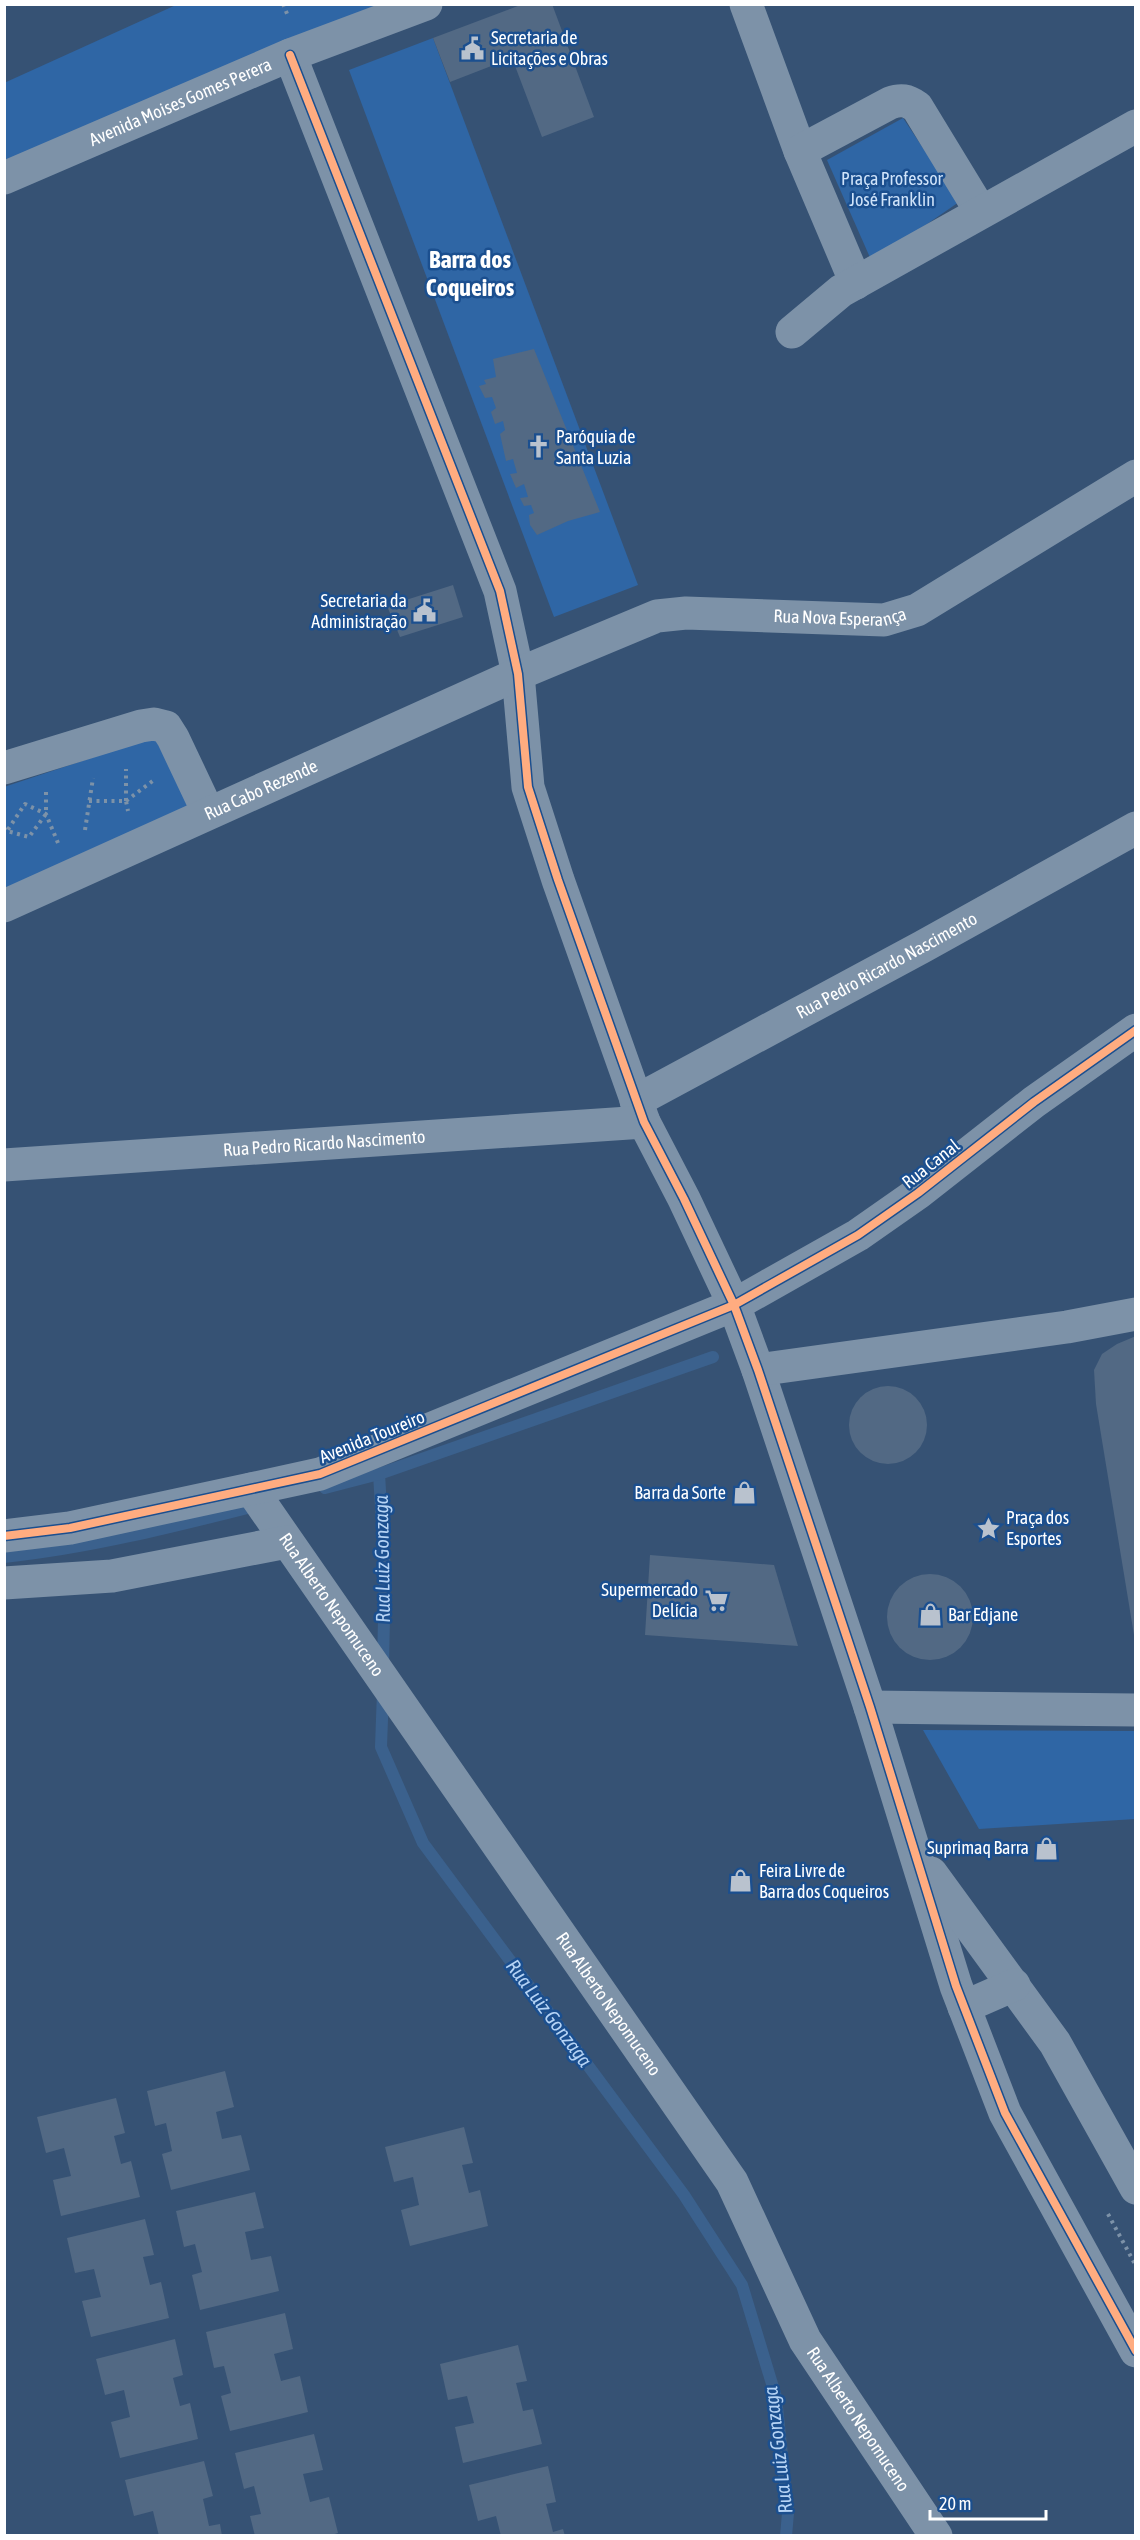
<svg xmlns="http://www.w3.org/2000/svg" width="1140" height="2540" viewBox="0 0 1140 2540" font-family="'Asap Condensed',sans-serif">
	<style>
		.green { fill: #2f66a5 }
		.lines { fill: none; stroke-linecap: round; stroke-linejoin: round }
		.stream { stroke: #3b618d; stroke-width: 12 }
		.building { fill: #526984 }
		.path { stroke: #7d92a8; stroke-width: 4; stroke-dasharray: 3 4.5; stroke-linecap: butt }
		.minor { stroke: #7d92a8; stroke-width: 33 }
		.cycleway-casing { stroke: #1b4f8f; stroke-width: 11 }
		.cycleway { stroke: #ffac80; stroke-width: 8 }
		.labels { text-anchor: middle; stroke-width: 5; stroke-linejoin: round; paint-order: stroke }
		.poi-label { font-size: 18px; fill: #fff; stroke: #1b4f8f; text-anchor: start }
		.street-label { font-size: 18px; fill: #fff; stroke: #1b4f8f }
		.park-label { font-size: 18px; fill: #cfe3fa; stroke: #1b4f8f }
		.water-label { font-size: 20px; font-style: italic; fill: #b5d3f5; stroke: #1b4f8f }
		.district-label { font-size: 24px; font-weight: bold; fill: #fff; stroke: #1b4f8f }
	</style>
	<rect width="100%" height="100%" fill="#365274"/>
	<g class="green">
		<polygon points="176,5 388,5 5,175 4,83"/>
		<polygon points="433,38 638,585 554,617 349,70"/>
		<polygon points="903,118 959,202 872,262 827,160"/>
		<polygon points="154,737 194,806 5,892 4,787"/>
		<polygon points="923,1730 1135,1731 1135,1819 979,1829"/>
	</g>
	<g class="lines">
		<g class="stream">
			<polyline points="379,1474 385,1572 383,1665"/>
			<polyline points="325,1488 379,1474 713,1357"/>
			<path d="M 4,1557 C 90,1548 176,1526 259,1505"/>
			<polyline points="383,1691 381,1747 423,1843 684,2195 742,2285 776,2397 788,2513 786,2536"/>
		</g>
	</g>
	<g class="building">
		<polygon points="523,4 552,4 594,117 542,137 512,58 450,82 433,38"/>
		<polygon points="534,349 600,512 568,521 537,535 530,525 529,515 534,513 531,505 524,506 520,498 528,497 524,484 516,488 510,474 517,473 513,459 506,461 500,434 505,430 503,421 495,424 491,412 496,408 492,397 485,398 479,386 486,384 484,380 496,377 493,359"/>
		<polygon points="453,585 463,617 400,637 387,606"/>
		<polygon points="1136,1336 1136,1635 1134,1635 1096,1404 1094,1370 1102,1354 1117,1344"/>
		<circle cx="888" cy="1425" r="39"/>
		<polygon points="650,1555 774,1565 798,1646 645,1635"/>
		<circle cx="930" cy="1617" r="43"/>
		<polygon points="225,2071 234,2107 216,2112 222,2139 241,2135 250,2170 171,2190 162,2154 172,2151 166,2123 155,2126 147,2091"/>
		<polygon points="116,2098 125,2133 114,2136 121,2164 131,2161 140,2197 61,2216 53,2180 71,2176 64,2148 46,2153 37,2117"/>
		<polygon points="464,2127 473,2163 462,2165 469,2193 480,2190 488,2226 410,2246 401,2210 419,2205 413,2177 394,2182 385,2147"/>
		<polygon points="255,2192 264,2228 245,2232 251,2260 271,2256 279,2291 200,2310 192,2275 202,2272 195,2244 184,2247 176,2211"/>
		<polygon points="145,2219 154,2255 143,2257 150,2285 161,2282 169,2318 91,2337 82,2301 101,2297 94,2269 75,2273 67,2238"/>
		<polygon points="285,2313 293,2349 274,2354 281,2381 300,2376 308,2412 230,2431 221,2396 231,2393 224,2366 214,2368 206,2332"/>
		<polygon points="175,2339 183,2375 173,2378 180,2406 190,2403 198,2439 120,2458 111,2422 130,2417 124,2390 105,2395 96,2359"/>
		<polygon points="518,2345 527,2381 516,2383 523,2411 533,2409 542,2444 463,2463 455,2427 474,2423 467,2396 448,2400 440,2364"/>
		<polygon points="314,2434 323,2470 303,2474 310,2502 329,2497 338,2533 328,2536 255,2536 250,2516 261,2514 254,2486 244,2489 235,2453"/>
		<polygon points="204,2461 213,2496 203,2499 209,2526 220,2524 222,2536 159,2536 153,2511 134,2516 125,2480"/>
		<polygon points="548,2466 556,2502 546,2504 553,2532 563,2529 565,2536 501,2536 496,2516 478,2521 469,2485"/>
	</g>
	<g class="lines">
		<g class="path">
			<polyline points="283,4 288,16"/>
			<polyline points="46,792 46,814 29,837 7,831 25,804 46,814 58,843"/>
			<polyline points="89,801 126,801 128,811"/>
			<polyline points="126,801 126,769"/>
			<polyline points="126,801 154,780"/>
			<polyline points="4,828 7,831 4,833"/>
			<polyline points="85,830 93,778"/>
			<polyline points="1108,2214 1136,2266"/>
		</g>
		<g class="minor">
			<polyline points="746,4 800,151"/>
			<polyline points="290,55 500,591 518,674 528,787 558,880 644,1122 684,1199 734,1305 758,1370 870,1707 956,1986 1005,2113 1136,2351"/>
			<path id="s1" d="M 4,178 L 290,55 L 426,4"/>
			<path d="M 856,283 L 800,151 L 890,103 C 901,99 907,100 917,107 L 981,212"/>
			<polyline points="792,332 841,291 1136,126"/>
			<polyline points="4,768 141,726 154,724 166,727 173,738 208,812"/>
			<path id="s2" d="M 4,906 L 518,674 L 657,616 L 686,613 L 884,620 L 917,610 L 1136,476"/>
			<path id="s3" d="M 636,1101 L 922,947 L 1136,828"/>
			<path id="s4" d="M 4,1165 L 644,1122"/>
			<polyline points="758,1370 1067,1327 1136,1314"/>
			<path id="s5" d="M 251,1489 L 732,2182 L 805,2340 L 936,2536"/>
			<polyline points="4,1536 70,1528 320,1474 734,1305 858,1235 918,1193 1034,1102 1136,1030"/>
			<polyline points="4,1583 112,1576 287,1542"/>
			<polyline points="870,1707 1136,1710"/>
			<polyline points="931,1873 1055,2043 1136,2188"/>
			<polyline points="964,2007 1014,1985"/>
		</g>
		<defs>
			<g id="cycleway">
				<polyline points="290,55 500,591 518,674 528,787 558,880 644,1122 684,1199 734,1305 758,1370 870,1707 956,1986 1005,2113 1136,2351"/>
				<polyline points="4,1536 70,1528 320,1474 734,1305 858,1235 918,1193 1034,1102 1136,1030"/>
			</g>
		</defs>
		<use href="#cycleway" class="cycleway-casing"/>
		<use href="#cycleway" class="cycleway"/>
	</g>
	<defs>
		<symbol id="civic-bare" viewBox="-9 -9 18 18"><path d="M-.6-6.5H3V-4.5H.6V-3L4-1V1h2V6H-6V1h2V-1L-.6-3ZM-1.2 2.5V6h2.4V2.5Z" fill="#b9c2ce" stroke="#1b4f8f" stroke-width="2.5" paint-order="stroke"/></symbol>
		<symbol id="church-bare" viewBox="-9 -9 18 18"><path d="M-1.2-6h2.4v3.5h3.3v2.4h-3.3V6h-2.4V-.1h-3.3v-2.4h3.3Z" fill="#b9c2ce" stroke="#1b4f8f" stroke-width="2.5" paint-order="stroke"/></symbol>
		<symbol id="shop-bare" viewBox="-9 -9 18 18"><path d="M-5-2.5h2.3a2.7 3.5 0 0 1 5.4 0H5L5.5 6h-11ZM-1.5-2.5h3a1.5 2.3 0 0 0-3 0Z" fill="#b9c2ce" stroke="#1b4f8f" stroke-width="2.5" paint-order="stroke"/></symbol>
		<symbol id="sight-bare" viewBox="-9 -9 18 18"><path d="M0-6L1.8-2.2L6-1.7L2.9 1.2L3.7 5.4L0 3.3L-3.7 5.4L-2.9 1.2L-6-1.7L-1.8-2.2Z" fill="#b9c2ce" stroke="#1b4f8f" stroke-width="2.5" paint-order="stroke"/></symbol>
		<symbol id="supermarket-bare" viewBox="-9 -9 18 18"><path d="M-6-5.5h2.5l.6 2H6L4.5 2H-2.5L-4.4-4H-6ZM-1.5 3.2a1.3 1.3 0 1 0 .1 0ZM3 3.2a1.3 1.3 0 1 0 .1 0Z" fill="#b9c2ce" stroke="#1b4f8f" stroke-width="2.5" paint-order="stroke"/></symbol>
	</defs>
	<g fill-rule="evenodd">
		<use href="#civic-bare" x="456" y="32" width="33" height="33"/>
		<use href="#church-bare" x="522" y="430" width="33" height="33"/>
		<use href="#civic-bare" x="408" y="594" width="33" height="33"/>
		<use href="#shop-bare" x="728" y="1476" width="33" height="33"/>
		<use href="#sight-bare" x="972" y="1512" width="33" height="33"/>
		<use href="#supermarket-bare" x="700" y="1584" width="33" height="33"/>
		<use href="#shop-bare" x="914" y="1598" width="33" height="33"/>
		<use href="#shop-bare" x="1030" y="1832" width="33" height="33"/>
		<use href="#shop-bare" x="724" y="1864" width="33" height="33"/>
	</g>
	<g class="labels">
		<g class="poi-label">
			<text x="491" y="44">Secretaria de<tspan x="491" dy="21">Licitações e Obras</tspan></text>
			<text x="556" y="443">Paróquia de<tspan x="556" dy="21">Santa Luzia</tspan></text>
			<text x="407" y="607" text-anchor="end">Secretaria da<tspan x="407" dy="21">Administração</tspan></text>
			<text x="726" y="1499" text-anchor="end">Barra da Sorte</text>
			<text x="1006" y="1524">Praça dos<tspan x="1006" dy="21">Esportes</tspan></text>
			<text x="698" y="1596" text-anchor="end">Supermercado<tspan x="698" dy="21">Delícia</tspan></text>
			<text x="948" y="1621">Bar Edjane</text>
			<text x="1029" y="1854" text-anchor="end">Suprimaq Barra</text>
			<text x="759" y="1877">Feira Livre de<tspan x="759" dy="21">Barra dos Coqueiros</tspan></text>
		</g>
		<g class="street-label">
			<text dy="6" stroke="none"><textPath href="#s1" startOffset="192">Avenida Moises Gomes Perera</textPath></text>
			<text dy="6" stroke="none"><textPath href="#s2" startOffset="898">Rua Nova Esperança</textPath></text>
			<text dy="6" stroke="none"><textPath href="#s2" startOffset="282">Rua Cabo Rezende</textPath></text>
			<text dy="6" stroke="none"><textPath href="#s3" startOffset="285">Rua Pedro Ricardo Nascimento</textPath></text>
			<text dy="6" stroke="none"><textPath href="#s4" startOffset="321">Rua Pedro Ricardo Nascimento</textPath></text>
			<text transform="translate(931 1164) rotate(-38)" y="6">Rua Canal</text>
			<text transform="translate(372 1437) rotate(-22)" y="6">Avenida Toureiro</text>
			<text dy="6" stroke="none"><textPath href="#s5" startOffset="141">Rua Alberto Nepomuceno</textPath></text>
			<text dy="6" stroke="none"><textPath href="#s5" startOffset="627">Rua Alberto Nepomuceno</textPath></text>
			<text dy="6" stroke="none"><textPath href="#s5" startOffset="1113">Rua Alberto Nepomuceno</textPath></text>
		</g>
		<g class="park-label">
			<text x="892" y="185">Praça Professor<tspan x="892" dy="21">José Franklin</tspan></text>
		</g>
		<g class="water-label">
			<text transform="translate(382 1559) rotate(-91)" y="7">Rua Luiz Gonzaga</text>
			<text transform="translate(549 2013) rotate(53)" y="7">Rua Luiz Gonzaga</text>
			<text transform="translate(778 2450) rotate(-97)" y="7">Rua Luiz Gonzaga</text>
		</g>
		<g class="district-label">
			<text x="470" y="268">Barra dos<tspan x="470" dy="28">Coqueiros</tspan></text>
		</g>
	</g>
	<rect width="1140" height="2540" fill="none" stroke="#ffffff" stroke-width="12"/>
	<path d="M930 2510v9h116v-9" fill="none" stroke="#ffffff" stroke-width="3"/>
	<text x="939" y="2510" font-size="18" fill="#ffffff" stroke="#1b4f8f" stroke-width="4.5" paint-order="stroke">20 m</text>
</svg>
